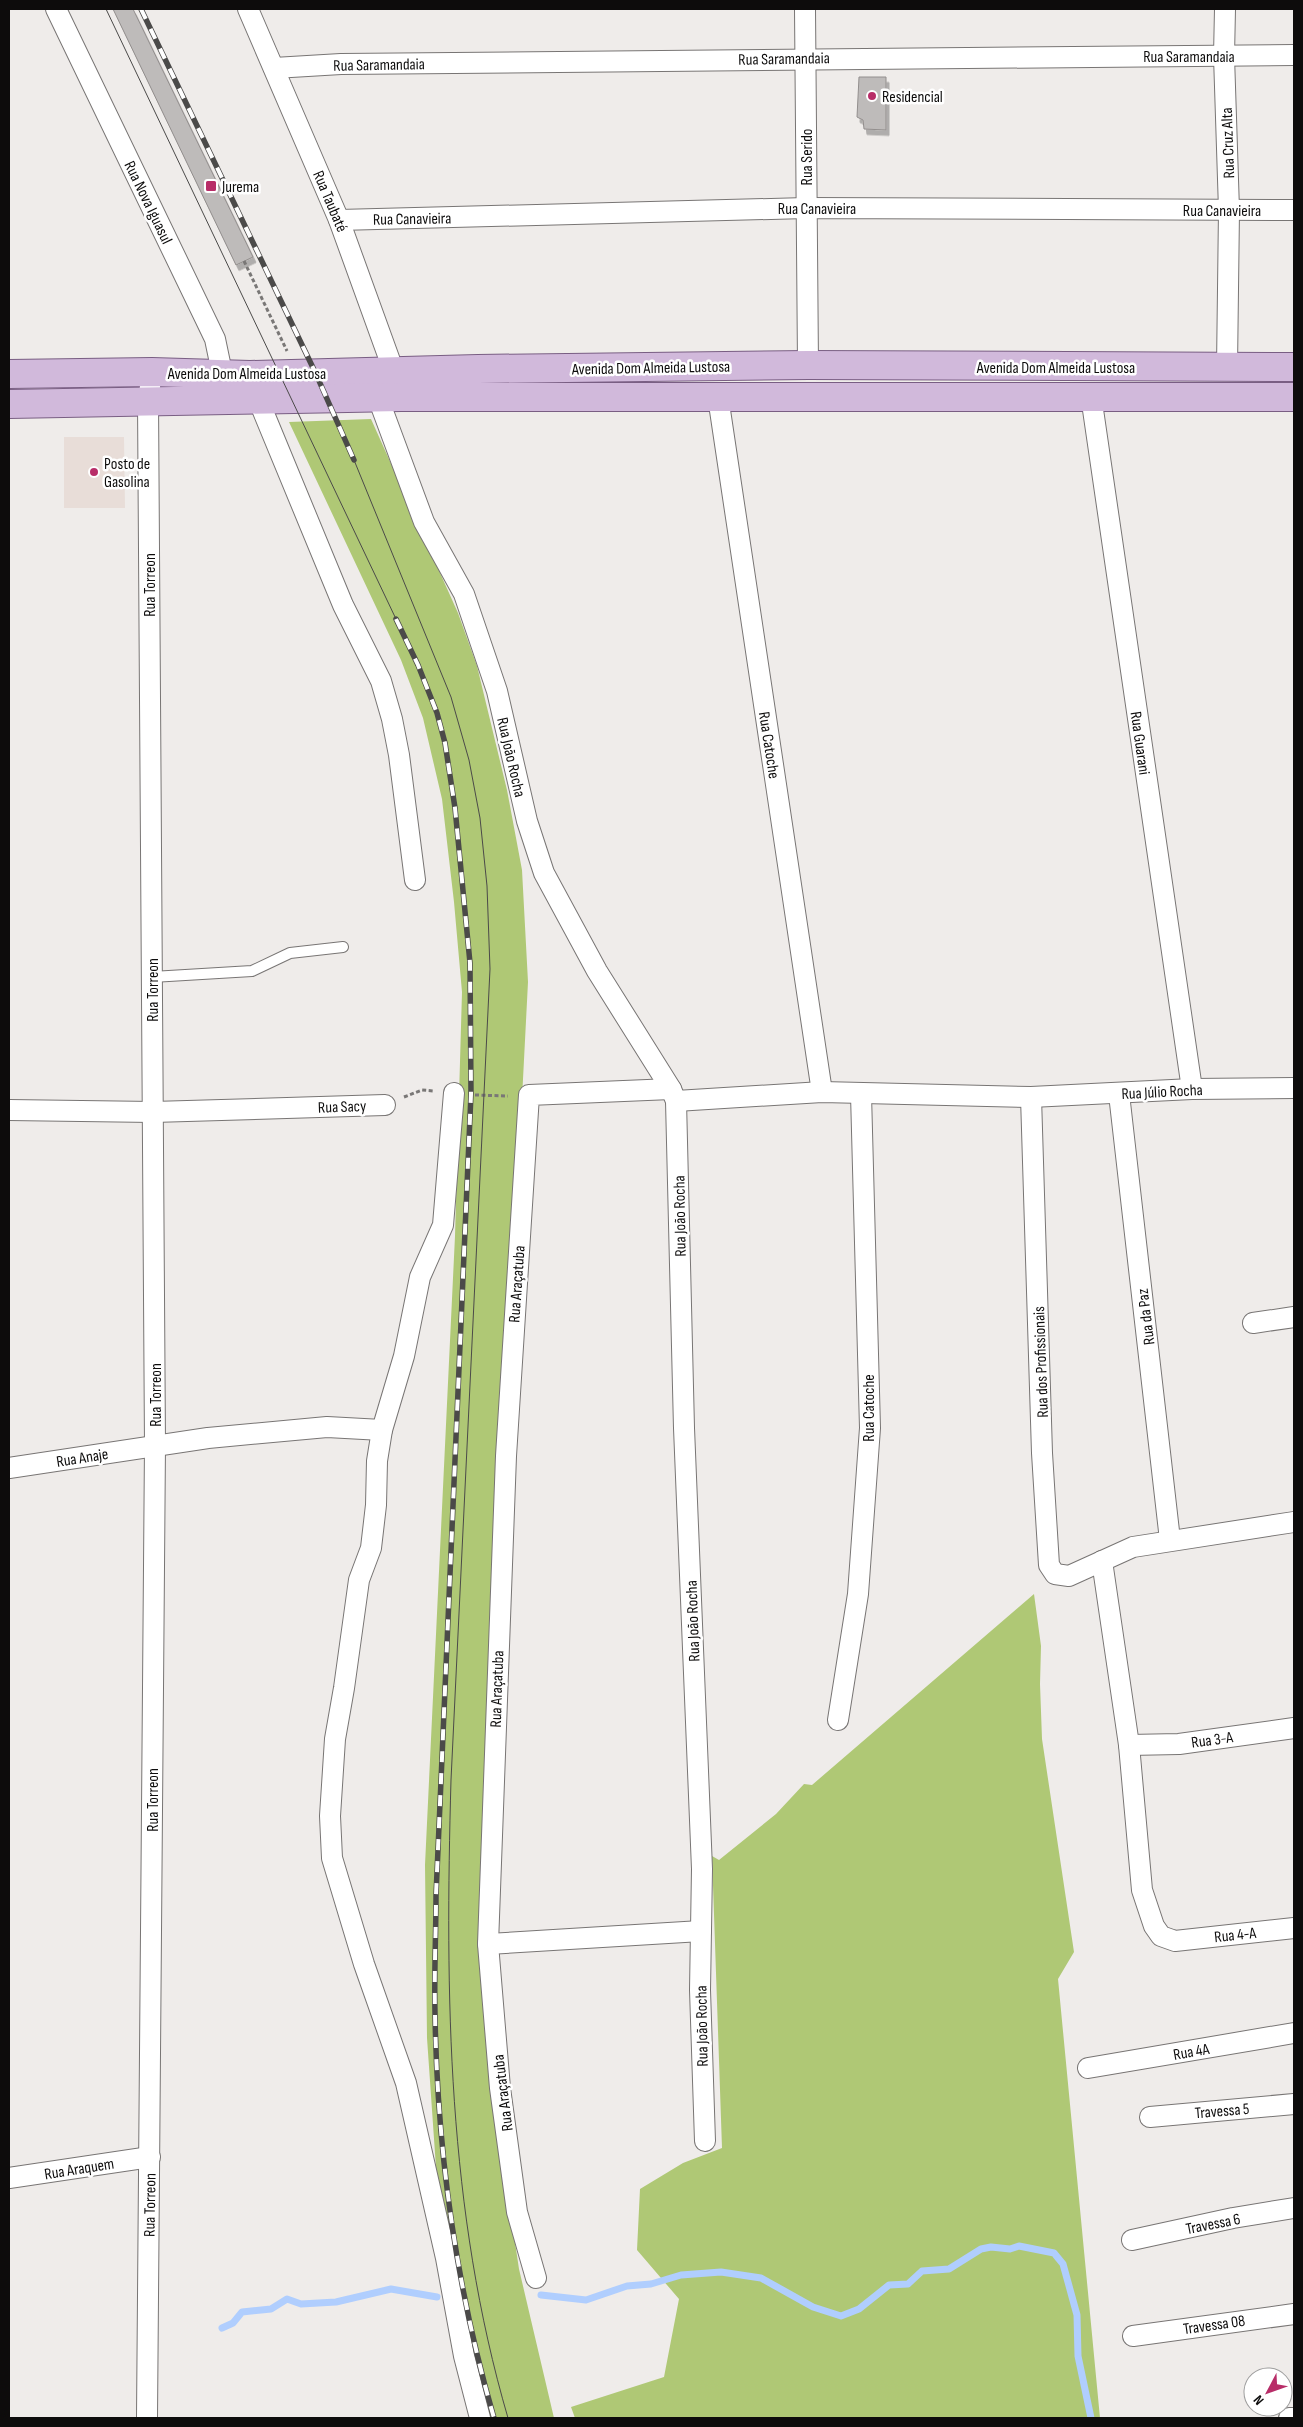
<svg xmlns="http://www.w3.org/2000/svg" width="1303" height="2427" viewBox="0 0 1303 2427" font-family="'Sofia Sans Condensed',sans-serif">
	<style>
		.built { fill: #e8ddd8 }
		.green { fill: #afc875 }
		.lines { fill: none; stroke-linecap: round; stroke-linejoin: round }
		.stream { stroke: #b0cefe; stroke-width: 7 }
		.building { fill: #bebbba; stroke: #928e8d; filter: url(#shadow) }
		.service-casing { stroke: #787574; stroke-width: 12 }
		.minor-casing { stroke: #787574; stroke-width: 22 }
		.primary-casing { stroke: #795e83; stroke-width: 30 }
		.path { stroke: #797776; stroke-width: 3; stroke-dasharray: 4 2.5; stroke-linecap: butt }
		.service { stroke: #fff; stroke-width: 10 }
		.minor { stroke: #fff; stroke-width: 20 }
		.primary { stroke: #d1b9db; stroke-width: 28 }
		.tram { stroke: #4b4a49; stroke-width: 1 }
		.rail-casing { stroke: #4b4a49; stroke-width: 5.5 }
		.rail { stroke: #fff; stroke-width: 4; stroke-dasharray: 11; stroke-linecap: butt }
		.poi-dot { fill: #b82d68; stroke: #fff; stroke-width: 2 }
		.labels { text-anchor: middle; stroke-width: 5; stroke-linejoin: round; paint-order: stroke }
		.street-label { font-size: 16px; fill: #0d0c0c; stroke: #fff }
		.poi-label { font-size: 16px; fill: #0d0c0c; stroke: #fff; text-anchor: start }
	</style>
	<defs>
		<filter id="shadow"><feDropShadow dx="3" dy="5.5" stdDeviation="0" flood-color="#0004"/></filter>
	</defs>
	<rect width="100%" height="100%" fill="#efecea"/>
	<polygon class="built" points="64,437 124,437 125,508 64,508"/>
	<g class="green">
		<polygon points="371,419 458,613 477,666 507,790 522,870 528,982 521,1118 492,2090 519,2269 554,2418 483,2418 437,2182 427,2038 425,1865 455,1236 462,992 454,902 442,799 423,718 401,660 289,422"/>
		<polygon points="1034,1594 1041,1646 1040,1684 1042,1739 1074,1952 1058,1979 1100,2418 575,2418 571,2407 664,2377 679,2299 637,2250 640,2189 683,2163 722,2148 712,1856 719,1860 776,1814 804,1784 812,1785"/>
	</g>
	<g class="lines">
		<g class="stream">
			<polyline points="541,2295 586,2300 627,2286 651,2284 681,2275 721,2272 761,2278 813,2307 841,2316 859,2309 889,2285 908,2284 922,2271 949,2269 981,2249 991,2247 1010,2249 1019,2246 1054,2253 1063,2264 1077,2315 1078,2356 1091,2418"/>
			<polyline points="222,2328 233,2323 242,2312 271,2309 287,2299 301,2304 336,2302 391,2289 437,2297"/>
		</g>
	</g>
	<g class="building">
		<polygon points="113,9 133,9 253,257 236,265"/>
		<polygon points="859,77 886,77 886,130 864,129 863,120 857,117"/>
	</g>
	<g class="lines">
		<defs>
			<polyline id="service" points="152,977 252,971 290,953 343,947"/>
			<g id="minor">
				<polyline points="56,9 215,339 225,387"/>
				<polyline points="248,9 339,220 398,383"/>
				<polyline points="805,9 808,365"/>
				<polyline points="1225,9 1224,56 1229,210 1227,368"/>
				<polyline points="274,68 341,64 1294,55"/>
				<polyline points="339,220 806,208 1294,210"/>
				<polyline points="253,387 343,605 381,681 392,719 399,755 415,880"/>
				<polyline points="1091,396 1192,1089"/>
				<polyline points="718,397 822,1092"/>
				<polyline points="378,398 424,522 464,594 497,691 527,821 544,873 597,971 671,1089 676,1101 684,1428 702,1869 700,1990 705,2141"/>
				<polyline points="454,1093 443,1225 420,1277 404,1356 382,1430 377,1461 376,1505 371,1548 359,1580 344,1688 335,1739 330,1816 332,1858 364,1964 406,2083 446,2258 464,2356 480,2418"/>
				<polyline points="1119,1094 1170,1540"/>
				<polyline points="1031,1097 1042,1453 1049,1565 1055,1574 1069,1576 1133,1547 1294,1522"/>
				<polyline points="676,1101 822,1092 1031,1097 1192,1089 1294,1088"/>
				<polyline points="9,1110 153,1112 385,1105"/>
				<polyline points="1253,1323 1294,1317"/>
				<polyline points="9,1468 208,1438 327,1427 382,1430"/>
				<polyline points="1102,1561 1129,1745 1142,1890 1154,1926 1161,1936 1175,1941 1294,1928"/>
				<polyline points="838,1720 858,1594 870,1428 861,1094"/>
				<polyline points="1129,1745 1179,1744 1294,1728"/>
				<polyline points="488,1944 701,1931"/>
				<polyline points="1088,2068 1294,2033"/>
				<polyline points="1150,2117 1294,2104"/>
				<polyline points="9,2178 150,2157"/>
				<polyline points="1132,2240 1233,2218 1294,2208"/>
				<polyline points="536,2278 517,2212 500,2088 488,1944 506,1456 529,1095 671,1089"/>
				<polyline points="1133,2336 1294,2314"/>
				<polyline points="147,2418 155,1445 148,401 152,372"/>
				<polyline points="1289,2418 1294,2418"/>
			</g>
			<g id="primary">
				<polyline points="9,374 152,372 250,375 478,369 808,365 1294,367"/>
				<polyline points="9,404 401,397 1294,397"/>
			</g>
		</defs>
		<use href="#service" class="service-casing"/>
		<use href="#minor" class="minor-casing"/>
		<use href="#primary" class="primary-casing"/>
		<g class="path">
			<polyline points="244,261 287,351"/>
			<polyline points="475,1095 508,1096"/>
			<polyline points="404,1097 422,1090 434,1091"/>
		</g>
		<use href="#service" class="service"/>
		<use href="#minor" class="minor"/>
		<use href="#primary" class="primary"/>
		<g class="tram">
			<polyline points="106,9 396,619"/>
			<path d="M 354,460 L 451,697 L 469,760 L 480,818 L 487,886 L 490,969 L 451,1780 C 445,1994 447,2210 508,2418"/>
		</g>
		<defs>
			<g id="rail">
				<polyline points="141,9 316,374 354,460"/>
				<path d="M 396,619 L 418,665 L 437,713 L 445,743 L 455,808 L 470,963 L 471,1094 L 436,1895 C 436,1934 434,1974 435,2013 C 437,2149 456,2287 494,2418"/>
			</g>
		</defs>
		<use href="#rail" class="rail-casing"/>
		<use href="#rail" class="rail"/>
	</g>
	<g class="poi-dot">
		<circle cx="872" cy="96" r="5"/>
		<rect x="205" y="180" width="12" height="12" rx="2.5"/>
		<circle cx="94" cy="472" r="5"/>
	</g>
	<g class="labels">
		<g class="street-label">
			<text x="1189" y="62">Rua Saramandaia</text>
			<text transform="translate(784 58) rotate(-1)" y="6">Rua Saramandaia</text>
			<text transform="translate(379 64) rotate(-1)" y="6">Rua Saramandaia</text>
			<text transform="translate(1227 143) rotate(-92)" y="6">Rua Cruz Alta</text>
			<text transform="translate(806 157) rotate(-90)" y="6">Rua Serido</text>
			<text transform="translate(331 201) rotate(67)" y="6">Rua Taubaté</text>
			<text transform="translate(149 202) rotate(64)" y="6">Rua Nova Iguasul</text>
			<text x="817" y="214">Rua Canavieira</text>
			<text x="1222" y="216">Rua Canavieira</text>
			<text transform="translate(412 218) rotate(-1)" y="6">Rua Canavieira</text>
			<text transform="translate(651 367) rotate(-1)" y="6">Avenida Dom Almeida Lustosa</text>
			<text x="1056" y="373">Avenida Dom Almeida Lustosa</text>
			<text x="247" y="379">Avenida Dom Almeida Lustosa</text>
			<text transform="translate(149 585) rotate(-90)" y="6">Rua Torreon</text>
			<text transform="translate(1141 743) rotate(82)" y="6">Rua Guarani</text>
			<text transform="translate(770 745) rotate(81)" y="6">Rua Catoche</text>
			<text transform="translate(512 757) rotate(77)" y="6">Rua João Rocha</text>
			<text transform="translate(152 990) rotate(-90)" y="6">Rua Torreon</text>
			<text transform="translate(1162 1091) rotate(-3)" y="6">Rua Júlio Rocha</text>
			<text transform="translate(342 1106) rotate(-2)" y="6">Rua Sacy</text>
			<text transform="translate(679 1216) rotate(-91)" y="6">Rua João Rocha</text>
			<text transform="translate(516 1284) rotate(-86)" y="6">Rua Araçatuba</text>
			<text transform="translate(1145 1317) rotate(-97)" y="6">Rua da Paz</text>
			<text transform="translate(1040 1362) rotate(-92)" y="6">Rua dos Profissionais</text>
			<text transform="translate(155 1395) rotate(-90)" y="6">Rua Torreon</text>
			<text transform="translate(868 1408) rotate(-90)" y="6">Rua Catoche</text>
			<text transform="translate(82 1457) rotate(-9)" y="6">Rua Anaje</text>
			<text transform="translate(692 1621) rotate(-92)" y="6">Rua João Rocha</text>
			<text transform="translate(496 1689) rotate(-88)" y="6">Rua Araçatuba</text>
			<text transform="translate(1212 1739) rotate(-8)" y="6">Rua 3-A</text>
			<text transform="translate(152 1800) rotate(-90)" y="6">Rua Torreon</text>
			<text transform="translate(1235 1934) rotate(-6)" y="6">Rua 4-A</text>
			<text transform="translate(701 2026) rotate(-91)" y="6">Rua João Rocha</text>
			<text transform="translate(1191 2051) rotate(-10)" y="6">Rua 4A</text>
			<text transform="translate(502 2093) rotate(-97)" y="6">Rua Araçatuba</text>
			<text transform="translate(1222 2110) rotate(-5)" y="6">Travessa 5</text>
			<text transform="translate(79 2168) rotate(-9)" y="6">Rua Araquem</text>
			<text transform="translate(149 2205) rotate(-89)" y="6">Rua Torreon</text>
			<text transform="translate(1213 2223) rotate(-11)" y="6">Travessa 6</text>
			<text transform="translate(1214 2324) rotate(-8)" y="6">Travessa 08</text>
		</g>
		<g class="poi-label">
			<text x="882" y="102">Residencial</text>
			<text x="222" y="192">Jurema</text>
			<text x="104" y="469">Posto de<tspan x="104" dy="18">Gasolina</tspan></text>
		</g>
	</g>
	<rect width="1303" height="2427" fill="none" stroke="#0d0c0c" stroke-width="20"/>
	<g transform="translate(1268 2392) rotate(229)"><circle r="24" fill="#ffffff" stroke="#9e9e9e"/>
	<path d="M0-4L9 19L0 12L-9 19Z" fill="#b82d68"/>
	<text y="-8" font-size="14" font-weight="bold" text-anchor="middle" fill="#0d0c0c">N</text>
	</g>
</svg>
